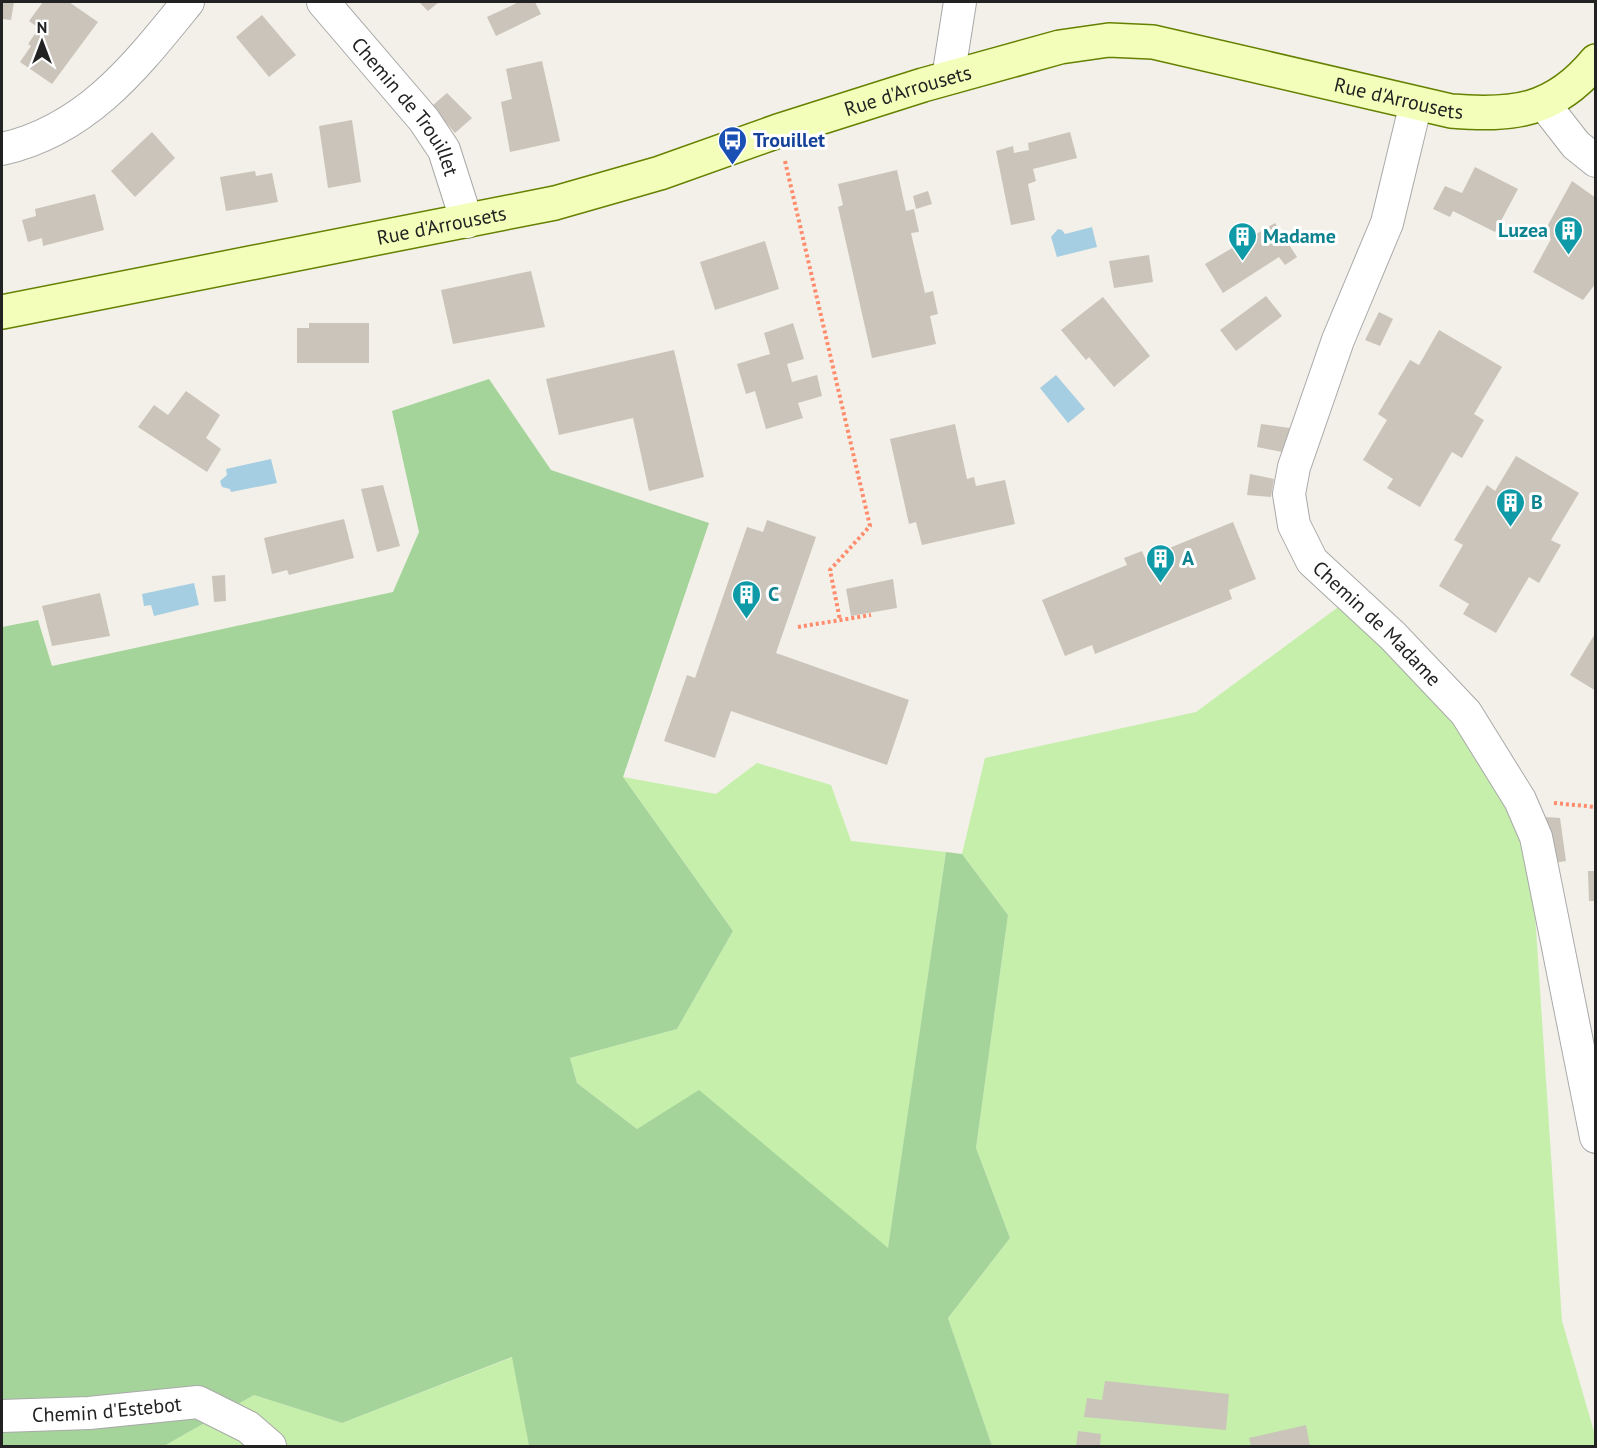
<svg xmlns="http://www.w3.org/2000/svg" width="1597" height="1448" viewBox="0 0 1597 1448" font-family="'PT Sans',sans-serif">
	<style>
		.grass { fill: #c5efab }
		.forest { fill: #a4d49a }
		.water { fill: #a6cee3 }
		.building { fill: #cbc4ba }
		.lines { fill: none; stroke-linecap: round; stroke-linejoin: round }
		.minor-casing { stroke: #a9a9a9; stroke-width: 34 }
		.secondary-casing { stroke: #658100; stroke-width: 36 }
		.path { stroke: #ff8c6c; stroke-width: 4; stroke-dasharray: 3 3; stroke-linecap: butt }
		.minor { stroke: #fff; stroke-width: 32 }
		.secondary { stroke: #f3feba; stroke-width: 33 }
		.labels { text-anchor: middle; stroke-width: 6; stroke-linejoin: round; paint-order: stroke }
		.street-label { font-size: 20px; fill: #222; stroke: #fff }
		.transit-label { font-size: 20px; font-weight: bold; fill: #164399; stroke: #fff; text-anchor: start }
		.culture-label { font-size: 20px; font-weight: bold; fill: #0d838f; stroke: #fff; text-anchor: start }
	</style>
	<rect width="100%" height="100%" fill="#f2f0e8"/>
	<g class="grass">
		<polygon points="1341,605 1526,779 1562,1321 1595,1435 1595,1446 992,1446 948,1318 1010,1238 976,1148 1008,915 962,854 985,758 1196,712"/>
		<polygon points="757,763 831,785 851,841 946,852 888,1249 699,1091 637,1129 577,1083 570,1058 677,1029 733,931 623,777 716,794"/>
		<polygon points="513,1357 529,1446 164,1446 254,1395 342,1423"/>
	</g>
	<polygon class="forest" points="489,379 551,470 709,523 623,777 733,931 677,1029 570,1058 577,1083 637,1129 699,1090 888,1248 946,852 962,854 1008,915 976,1148 1010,1238 948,1318 992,1446 529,1446 512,1357 342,1423 254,1395 164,1446 2,1446 2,627 38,620 52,666 393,592 419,532 392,411"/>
	<g class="water">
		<polygon points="1092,227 1097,247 1057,257 1051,237 1058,229 1062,230 1065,234"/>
		<polygon points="1056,375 1085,409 1068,423 1040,388"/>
		<polygon points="271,459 277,483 231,492 230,489 222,487 220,481 227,475 226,469"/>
		<polygon points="194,583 199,605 154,616 151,605 144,606 142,594"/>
	</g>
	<g class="building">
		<polygon points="2,2 14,2 11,20 2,19"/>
		<polygon points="43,2 69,2 98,22 52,84 20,62 31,46 28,44 39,28 29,21"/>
		<polygon points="419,2 439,2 428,11"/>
		<polygon points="519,2 535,2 541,14 496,36 487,17"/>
		<polygon points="262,15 296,55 269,77 236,37"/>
		<polygon points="542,61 560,141 510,152 501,102 512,99 506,69"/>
		<polygon points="447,93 472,118 455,133 432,106"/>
		<polygon points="352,120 361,182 328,188 319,126"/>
		<polygon points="152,132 175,158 135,197 111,171"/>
		<polygon points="1070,132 1077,158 1033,169 1036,181 1028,184 1035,220 1011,225 996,151 1013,146 1014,153 1029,150 1028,143"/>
		<polygon points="1475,167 1518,189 1495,232 1453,211 1450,217 1433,209 1445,186 1462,193"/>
		<polygon points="897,170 906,211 914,209 919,232 911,233 925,293 933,291 938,314 930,316 936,344 872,358 838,207 843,205 838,184"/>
		<polygon points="255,171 256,176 272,173 278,202 226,211 220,177"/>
		<polygon points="1572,181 1596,198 1596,283 1583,300 1533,272 1551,239 1543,234"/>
		<polygon points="928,191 932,204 916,209 913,196"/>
		<polygon points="95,194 104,230 43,246 42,238 28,242 22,220 36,216 35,209"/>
		<polygon points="1275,223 1297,257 1285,265 1279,257 1223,293 1205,264"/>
		<polygon points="765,241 779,289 715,310 700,262"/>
		<polygon points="1149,255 1153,282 1114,288 1109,261"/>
		<polygon points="531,271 545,327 453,344 441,290"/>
		<polygon points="1266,296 1282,316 1236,351 1220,330"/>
		<polygon points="1103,297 1150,356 1114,387 1089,357 1086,360 1061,330"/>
		<polygon points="1379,312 1393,319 1380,346 1365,340"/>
		<polygon points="309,323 369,323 369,363 297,363 297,328 309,328"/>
		<polygon points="793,323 804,359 787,364 792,382 817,375 822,396 798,403 803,418 766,429 755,391 746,394 737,364 770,354 764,333"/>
		<polygon points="1439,330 1502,367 1474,414 1484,420 1462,458 1452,452 1420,507 1387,488 1393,479 1363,460 1387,420 1378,414 1410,360 1419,365"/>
		<polygon points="674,350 704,477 649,491 633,418 559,435 546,379"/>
		<polygon points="186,391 220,415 206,438 221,449 207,472 138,427 154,405 168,415"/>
		<polygon points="955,424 967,479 974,477 976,486 1005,480 1015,524 922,545 916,522 909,524 890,439"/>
		<polygon points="1261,424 1290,428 1282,452 1257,447"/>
		<polygon points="1516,456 1579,493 1551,540 1561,545 1539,583 1529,577 1496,633 1463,614 1469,604 1439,586 1463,545 1454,540 1487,485 1495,491"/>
		<polygon points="1250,474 1274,479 1271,497 1247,495"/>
		<polygon points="383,485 400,546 377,552 361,489"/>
		<polygon points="344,519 354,558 289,575 287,570 272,574 264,538"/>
		<polygon points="767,520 816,537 776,653 909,700 887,765 731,711 715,758 664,741 687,675 695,678 747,527 763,532"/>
		<polygon points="1233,522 1256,579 1229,590 1232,599 1095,654 1092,645 1065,656 1042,600 1127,565 1124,558 1142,551 1145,558"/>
		<polygon points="225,575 226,601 214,602 212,576"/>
		<polygon points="893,579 897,608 851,616 846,589"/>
		<polygon points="100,593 110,636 52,646 42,606"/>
		<polygon points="1596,632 1596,691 1570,675"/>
		<polygon points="1545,817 1560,818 1566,861 1553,863"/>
		<polygon points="1588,871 1596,871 1596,901 1589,901"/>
		<polygon points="1105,1381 1229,1394 1226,1430 1084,1417 1087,1398 1102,1400"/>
		<polygon points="1306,1425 1310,1446 1251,1446 1249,1438"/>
		<polygon points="1078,1431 1101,1434 1100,1446 1076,1446"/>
	</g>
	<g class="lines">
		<defs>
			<g id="minor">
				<path id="s1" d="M 323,2 L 424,120 L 444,150 L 467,222"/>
				<polyline points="948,78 960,2"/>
				<path id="s2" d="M 1416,103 L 1387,223 L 1338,340 L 1294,467 L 1289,494 L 1294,525 L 1312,561 L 1393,636 L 1466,713 L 1520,800 L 1536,837 L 1596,1137"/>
				<polyline points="1544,104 1576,145 1596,161"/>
				<path d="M 2,149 C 87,130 136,66 188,2"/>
				<path id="s3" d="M 2,1416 L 89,1413 L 198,1402 L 248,1427 L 270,1446"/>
			</g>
			<g id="secondary">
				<path id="s4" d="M 2,312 L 555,203 L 660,173 L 778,131 L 923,85 L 1060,47 L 1109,40 L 1153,42 L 1451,111 C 1513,116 1554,112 1596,61"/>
			</g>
		</defs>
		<use href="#minor" class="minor-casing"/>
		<use href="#secondary" class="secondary-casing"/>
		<g class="path">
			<polyline points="785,161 870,526 830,570 840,620"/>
			<polyline points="798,627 871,615"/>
			<polyline points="1554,803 1596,807"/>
		</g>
		<use href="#minor" class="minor"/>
		<use href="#secondary" class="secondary"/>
	</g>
	<defs>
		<symbol id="bus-pin" viewBox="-11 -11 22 30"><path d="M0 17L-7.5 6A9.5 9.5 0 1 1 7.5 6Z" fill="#1a4fb4" stroke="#fff"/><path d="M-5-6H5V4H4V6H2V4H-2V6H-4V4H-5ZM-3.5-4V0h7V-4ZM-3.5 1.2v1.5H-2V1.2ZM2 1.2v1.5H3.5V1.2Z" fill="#fff"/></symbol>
		<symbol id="building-pin" viewBox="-11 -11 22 30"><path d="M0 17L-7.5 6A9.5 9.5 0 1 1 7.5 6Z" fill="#0f9aa8" stroke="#fff"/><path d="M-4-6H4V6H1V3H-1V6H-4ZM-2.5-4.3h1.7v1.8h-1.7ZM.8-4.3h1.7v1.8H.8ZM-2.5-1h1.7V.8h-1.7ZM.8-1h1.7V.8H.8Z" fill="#fff"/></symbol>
	</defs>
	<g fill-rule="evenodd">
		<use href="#bus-pin" x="716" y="124" width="33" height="45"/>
		<use href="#building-pin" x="1552" y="214" width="33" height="45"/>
		<use href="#building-pin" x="1226" y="220" width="33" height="45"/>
		<use href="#building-pin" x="1494" y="486" width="33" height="45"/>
		<use href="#building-pin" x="1144" y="542" width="33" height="45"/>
		<use href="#building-pin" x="730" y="578" width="33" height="45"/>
	</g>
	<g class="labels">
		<g class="street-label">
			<text dy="7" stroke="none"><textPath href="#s4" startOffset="934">Rue d'Arrousets</textPath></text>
			<text dy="7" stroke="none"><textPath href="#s4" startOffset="1438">Rue d'Arrousets</textPath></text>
			<text dy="7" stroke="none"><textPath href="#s1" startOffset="134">Chemin de Trouillet</textPath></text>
			<text dy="7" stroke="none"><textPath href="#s4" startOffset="448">Rue d'Arrousets</textPath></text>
			<text dy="7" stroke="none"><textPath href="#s2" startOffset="574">Chemin de Madame</textPath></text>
			<text dy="7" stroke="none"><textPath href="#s3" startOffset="105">Chemin d'Estebot</textPath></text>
		</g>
		<g class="transit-label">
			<text x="753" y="147">Trouillet</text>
		</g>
		<g class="culture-label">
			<text x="1548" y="237" text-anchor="end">Luzea</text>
			<text x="1263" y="243">Madame</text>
			<text x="1531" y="509">B</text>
			<text x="1182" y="565">A</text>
			<text x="768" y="601">C</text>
		</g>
	</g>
	<rect width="1597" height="1448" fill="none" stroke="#222222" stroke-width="6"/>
	<g transform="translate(42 42)" stroke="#ffffff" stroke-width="4.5" paint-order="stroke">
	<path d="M0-4.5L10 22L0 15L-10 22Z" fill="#222222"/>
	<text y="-9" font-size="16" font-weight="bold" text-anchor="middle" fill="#222222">N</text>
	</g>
</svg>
